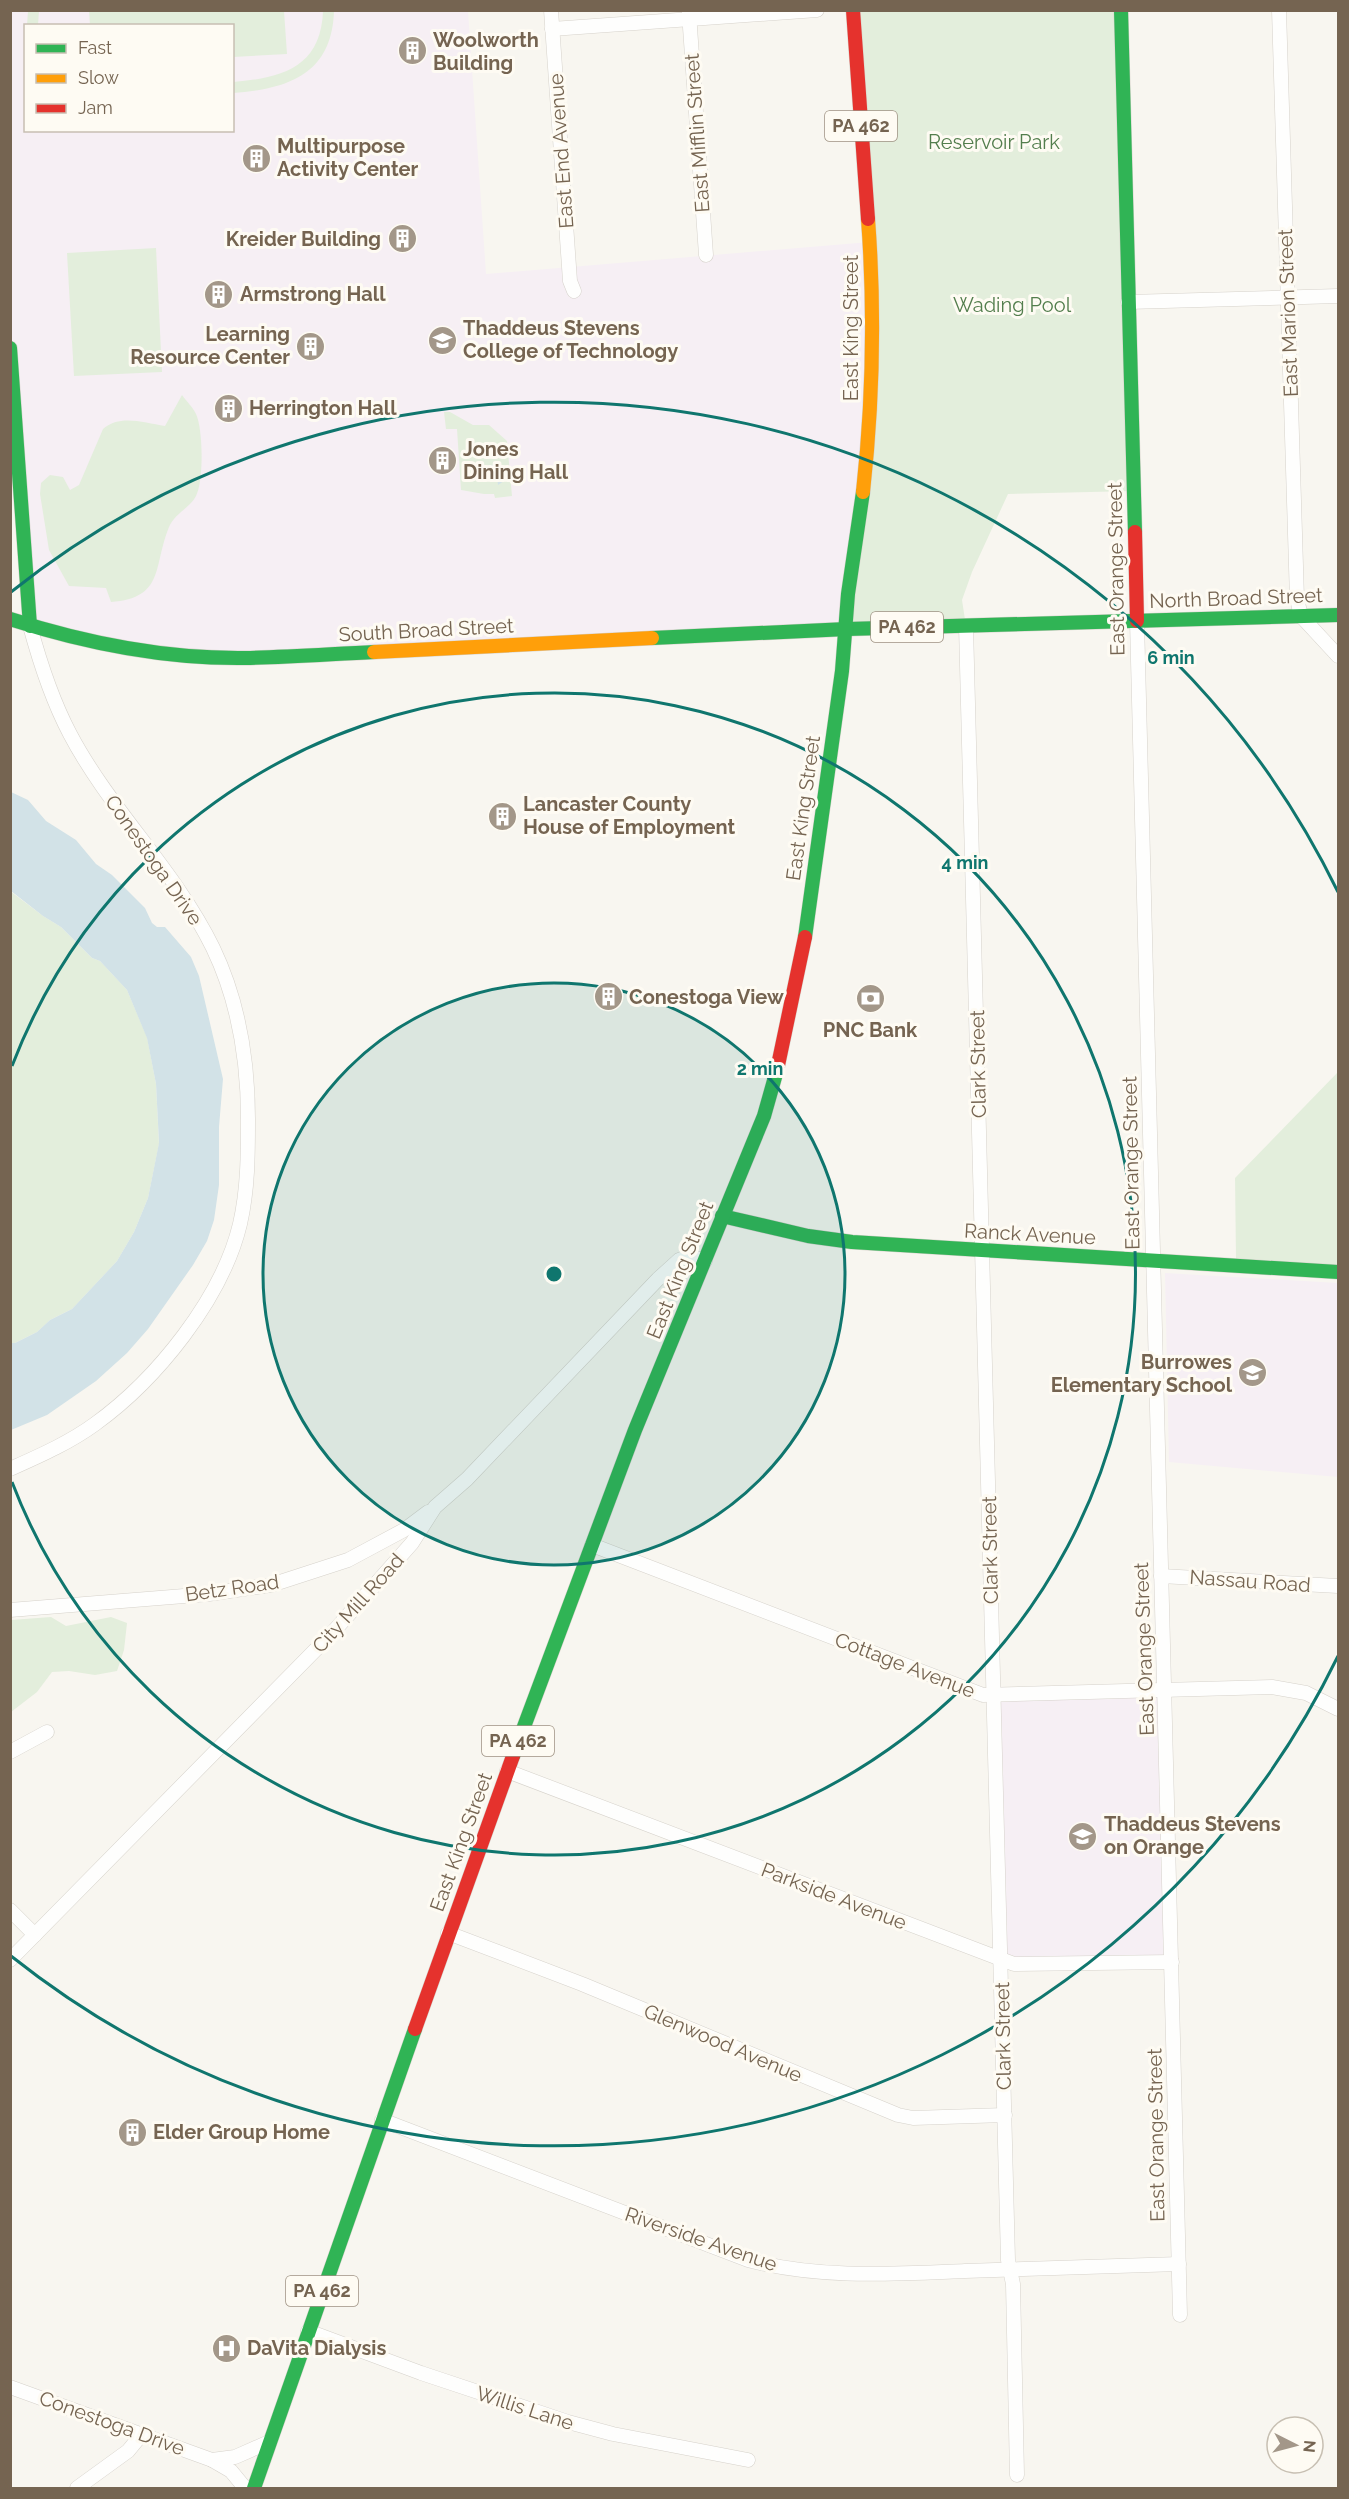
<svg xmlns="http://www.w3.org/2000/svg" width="1349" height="2499" viewBox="0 0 1349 2499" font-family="Raleway,sans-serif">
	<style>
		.education { fill: #f6eff4; fill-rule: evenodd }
		.green { fill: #e3eedc }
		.water { fill: #d2e2e7 }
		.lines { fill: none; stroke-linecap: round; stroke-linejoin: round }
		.street-casing { stroke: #d6d2cb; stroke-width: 15 }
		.fast-casing { stroke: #d6d2cb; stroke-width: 15 }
		.slow-casing { stroke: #d6d2cb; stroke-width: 15 }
		.jam-casing { stroke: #d6d2cb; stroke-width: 15 }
		.street { stroke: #fefefd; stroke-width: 14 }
		.fast { stroke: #30b455; stroke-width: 14 }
		.slow { stroke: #ff9f0a; stroke-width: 14 }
		.jam { stroke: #e5322d; stroke-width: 14 }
		.ring { fill: none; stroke: #0f766e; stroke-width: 3 }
		.labels { text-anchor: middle; stroke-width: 6; stroke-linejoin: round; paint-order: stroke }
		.shield { fill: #fefbf3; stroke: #9e9182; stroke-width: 1.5 }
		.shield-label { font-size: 18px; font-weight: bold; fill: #756451 }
		.poi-label { font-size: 20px; font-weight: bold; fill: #756451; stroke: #fefbf3; text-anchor: start }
		.street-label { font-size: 20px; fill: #756451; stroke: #fefbf3 }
		.park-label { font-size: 20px; fill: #537e4d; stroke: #fefbf3 }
		.centre { fill: #0f766e; stroke: #fefbf3; stroke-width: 3 }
		.ring-label { font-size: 18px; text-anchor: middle; font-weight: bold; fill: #0f766e; stroke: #fefbf3; stroke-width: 6; stroke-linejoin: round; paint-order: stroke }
	</style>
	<rect width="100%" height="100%" fill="#f8f6f0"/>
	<g class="education">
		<path d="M 10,11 L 468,11 L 486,274 L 870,242 L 873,287 L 847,629 L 244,658 L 30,626 L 10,348 ZM 26,26 L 232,26 L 232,130 L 26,130 Z"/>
		<polygon points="1165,1273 1338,1283 1338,1477 1169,1462"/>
		<polygon points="1164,1690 1172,1962 1001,1959 994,1695"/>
	</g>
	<g class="green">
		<polygon points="28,11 39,11 38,25 27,25"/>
		<polygon points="89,11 284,11 287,54 233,57 232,26 90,25"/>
		<path d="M 323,11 L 334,11 C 332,75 287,89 233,93 L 233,82 C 281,78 321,68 323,11 Z"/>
		<polygon points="853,11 1121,11 1133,491 1008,494 972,572 962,600 966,626 847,629 871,416"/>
		<polygon points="156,248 162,372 74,376 67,253"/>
		<path d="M 182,395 C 186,401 193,407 196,414 C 203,428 204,481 196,496 C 190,508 175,513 169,527 C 153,566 165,598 111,602 L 106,588 L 69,586 L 49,550 L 40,494 L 41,483 L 50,475 L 63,477 L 70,490 L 79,485 L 103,429 C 120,414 144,423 165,426 Z"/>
		<polygon points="444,412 450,412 473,425 489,425 507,441 512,496 495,498 494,494 484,494 461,490 457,429 446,429"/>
		<polygon points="10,891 43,916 61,927 92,958 100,961 127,990 147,1037 156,1084 159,1144 148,1198 134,1232 117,1261 72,1309 50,1320 37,1332 15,1343 10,1343"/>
		<polygon points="1338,1072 1338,1265 1236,1259 1235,1178"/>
		<polygon points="51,1617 66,1626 111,1617 127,1623 124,1650 117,1671 95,1675 69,1671 52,1672 37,1692 11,1712 11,1620"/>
	</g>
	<g class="water">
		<polygon points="498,463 501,466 499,474 504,481 498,485 497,477 491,476 485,467"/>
		<polygon points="11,792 28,800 46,821 76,840 96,864 112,875 145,908 152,923 157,927 165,927 191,957 199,976 223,1079 219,1127 219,1185 214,1220 207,1241 193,1265 148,1329 127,1353 96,1381 47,1415 11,1430 11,1343 15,1343 37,1332 50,1320 72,1309 117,1261 134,1232 148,1198 159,1143 156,1084 147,1038 127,990 100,961 92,958 61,927 43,916 11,891"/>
	</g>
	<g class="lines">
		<defs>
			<g id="street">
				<polyline points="551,10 570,281 574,291"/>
				<polyline points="1279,10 1297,599 1301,616 1338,656"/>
				<polyline points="689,13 706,255"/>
				<polyline points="552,29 817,10"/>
				<polyline points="1128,302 1338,296"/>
				<polyline points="1137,621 1180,2315"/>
				<polyline points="966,626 1008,2260 1013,2284 1017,2475"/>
				<path d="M 10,1469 C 39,1456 69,1443 95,1424 C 156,1380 222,1299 240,1224 C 248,1189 248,1154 248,1119 C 248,1059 239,1002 213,948 C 175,870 110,810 70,734 C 52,700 40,663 30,626"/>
				<polyline points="592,1545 983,1695 1272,1687 1306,1693 1338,1709"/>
				<polyline points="1161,1576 1338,1586"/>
				<polyline points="10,1610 209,1594 271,1585 348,1560 404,1530 428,1512"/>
				<polyline points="10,1752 47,1732"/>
				<polyline points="507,1771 1014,1964 1172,1962"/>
				<polyline points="10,1910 35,1935"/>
				<polyline points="448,1933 582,1984 898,2115 913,2118 1005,2115"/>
				<polyline points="10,1960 334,1631 412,1543 435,1507 467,1479 658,1279 679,1260 689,1256 705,1261"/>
				<path d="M 382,2120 L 748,2260 C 819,2279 892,2274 965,2271 C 1037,2269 1108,2266 1179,2264"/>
				<polyline points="308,2331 421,2373 568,2422 613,2434 748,2460"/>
				<polyline points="10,2387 212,2460 231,2471 245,2488"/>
				<polyline points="212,2460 235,2457 269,2442"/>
				<polyline points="77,2488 128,2451 142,2434"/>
			</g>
			<g id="fast">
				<polyline points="1121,10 1135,532"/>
				<polyline points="10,348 30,626"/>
				<path d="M 10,619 C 85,643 166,659 245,658 C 288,657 331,654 374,652"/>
				<polyline points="847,629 1338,615"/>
				<polyline points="652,638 847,629"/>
				<polyline points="805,937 842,671 848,594 863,492"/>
				<polyline points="722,1216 808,1236 852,1242 1338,1272"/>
				<polyline points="513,1756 635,1430 764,1116 777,1070"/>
				<polyline points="254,2488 415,2029"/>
			</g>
			<g id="slow">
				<path d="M 863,492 C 873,401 875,311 868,219"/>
				<polyline points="374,652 652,638"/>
			</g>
			<g id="jam">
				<polyline points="853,10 868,219"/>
				<polyline points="1135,532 1137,621"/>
				<polyline points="777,1070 805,937"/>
				<polyline points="415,2029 513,1756"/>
			</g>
		</defs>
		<use href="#street" class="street-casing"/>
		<use href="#fast" class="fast-casing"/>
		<use href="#slow" class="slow-casing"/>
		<use href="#jam" class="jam-casing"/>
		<use href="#street" class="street"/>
		<use href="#fast" class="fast"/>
		<use href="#slow" class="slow"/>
		<use href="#jam" class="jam"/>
	</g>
	<circle cx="554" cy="1274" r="291" fill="#0f766e" fill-opacity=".12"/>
	<g class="ring">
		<circle cx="554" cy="1274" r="291"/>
		<path d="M12 1066A581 581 0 1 1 12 1482"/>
		<path d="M1338 1656A872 872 0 0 1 11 1956M11 592A872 872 0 0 1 1338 892"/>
	</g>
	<defs>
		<symbol id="building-disc" viewBox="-11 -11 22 22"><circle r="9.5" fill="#a39789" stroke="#fefbf3"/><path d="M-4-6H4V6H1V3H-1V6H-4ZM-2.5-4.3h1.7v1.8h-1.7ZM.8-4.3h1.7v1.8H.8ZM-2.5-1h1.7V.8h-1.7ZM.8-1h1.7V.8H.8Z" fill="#fff"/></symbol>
		<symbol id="university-disc" viewBox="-11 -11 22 22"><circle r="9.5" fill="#a39789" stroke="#fefbf3"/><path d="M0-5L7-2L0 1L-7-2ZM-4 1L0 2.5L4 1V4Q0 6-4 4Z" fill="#fff"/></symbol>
		<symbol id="bank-disc" viewBox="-11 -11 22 22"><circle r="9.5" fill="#a39789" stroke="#fefbf3"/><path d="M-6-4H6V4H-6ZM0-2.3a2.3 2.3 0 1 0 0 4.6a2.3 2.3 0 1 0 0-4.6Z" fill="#fff"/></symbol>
		<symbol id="school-disc" viewBox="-11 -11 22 22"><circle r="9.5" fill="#a39789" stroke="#fefbf3"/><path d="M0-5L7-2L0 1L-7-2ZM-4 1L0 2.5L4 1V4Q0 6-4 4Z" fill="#fff"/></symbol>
		<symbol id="hospital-disc" viewBox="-11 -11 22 22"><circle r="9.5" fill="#a39789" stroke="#fefbf3"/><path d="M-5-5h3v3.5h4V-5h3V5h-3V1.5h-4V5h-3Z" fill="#fff"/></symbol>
	</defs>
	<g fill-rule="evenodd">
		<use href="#building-disc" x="396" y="34" width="33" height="33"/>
		<use href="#building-disc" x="240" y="142" width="33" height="33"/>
		<use href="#building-disc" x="386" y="222" width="33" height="33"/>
		<use href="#building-disc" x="202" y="278" width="33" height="33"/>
		<use href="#university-disc" x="426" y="324" width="33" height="33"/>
		<use href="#building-disc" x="294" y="330" width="33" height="33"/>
		<use href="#building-disc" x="212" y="392" width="33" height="33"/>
		<use href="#building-disc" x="426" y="444" width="33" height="33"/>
		<use href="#building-disc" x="486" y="800" width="33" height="33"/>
		<use href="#building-disc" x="592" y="980" width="33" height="33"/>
		<use href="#bank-disc" x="854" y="982" width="33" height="33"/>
		<use href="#school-disc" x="1236" y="1356" width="33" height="33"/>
		<use href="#university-disc" x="1066" y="1820" width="33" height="33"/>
		<use href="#building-disc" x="116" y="2116" width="33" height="33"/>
		<use href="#hospital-disc" x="210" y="2332" width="33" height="33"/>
	</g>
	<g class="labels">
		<g class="shield">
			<rect x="825" y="111" width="72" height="30" rx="4.5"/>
			<rect x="871" y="612" width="72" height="30" rx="4.5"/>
			<rect x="482" y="1726" width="72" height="30" rx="4.5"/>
			<rect x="286" y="2276" width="72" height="30" rx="4.5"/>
		</g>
		<g class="shield-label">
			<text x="861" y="132">PA 462</text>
			<text x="907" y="633">PA 462</text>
			<text x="518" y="1747">PA 462</text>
			<text x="322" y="2297">PA 462</text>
		</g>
		<g class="poi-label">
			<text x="433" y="47">Woolworth<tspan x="433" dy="23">Building</tspan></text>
			<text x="277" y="153">Multipurpose<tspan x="277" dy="23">Activity Center</tspan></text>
			<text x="381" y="246" text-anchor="end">Kreider Building</text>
			<text x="240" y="301">Armstrong Hall</text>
			<text x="463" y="335">Thaddeus Stevens<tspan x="463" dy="23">College of Technology</tspan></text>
			<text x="290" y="341" text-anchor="end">Learning<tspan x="290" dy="23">Resource Center</tspan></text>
			<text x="249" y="415">Herrington Hall</text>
			<text x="463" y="456">Jones<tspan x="463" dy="23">Dining Hall</tspan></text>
			<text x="523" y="811">Lancaster County<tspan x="523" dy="23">House of Employment</tspan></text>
			<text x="629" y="1004">Conestoga View</text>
			<text x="870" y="1037" text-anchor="middle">PNC Bank</text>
			<text x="1232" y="1369" text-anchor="end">Burrowes<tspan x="1232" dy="23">Elementary School</tspan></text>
			<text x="1104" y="1831">Thaddeus Stevens<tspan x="1104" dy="23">on Orange</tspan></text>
			<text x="153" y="2139">Elder Group Home</text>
			<text x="247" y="2355">DaVita Dialysis</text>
		</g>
		<g class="street-label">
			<text transform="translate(697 133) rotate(-94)" y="7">East Mifflin Street</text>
			<text transform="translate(561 151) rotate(-94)" y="7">East End Avenue</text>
			<text transform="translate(1288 313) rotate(-92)" y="7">East Marion Street</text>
			<text transform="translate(851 328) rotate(-90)" y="7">East King Street</text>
			<text transform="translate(1116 569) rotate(-91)" y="7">East Orange Street</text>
			<text transform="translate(1236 598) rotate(-2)" y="7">North Broad Street</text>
			<text transform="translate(426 630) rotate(-3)" y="7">South Broad Street</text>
			<text transform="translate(803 808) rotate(-82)" y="7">East King Street</text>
			<text transform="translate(154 860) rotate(55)" y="7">Conestoga Drive</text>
			<text transform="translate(978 1064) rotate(-91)" y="7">Clark Street</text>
			<text transform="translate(1131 1163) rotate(-91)" y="7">East Orange Street</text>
			<text transform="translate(1030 1234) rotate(3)" y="7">Ranck Avenue</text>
			<text transform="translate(680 1270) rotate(-68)" y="7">East King Street</text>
			<text transform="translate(990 1550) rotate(-91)" y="7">Clark Street</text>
			<text transform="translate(1250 1581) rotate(4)" y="7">Nassau Road</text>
			<text transform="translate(232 1588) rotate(-8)" y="7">Betz Road</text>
			<text transform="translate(358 1603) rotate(-48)" y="7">City Mill Road</text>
			<text transform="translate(1144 1649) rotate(-92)" y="7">East Orange Street</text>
			<text transform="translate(905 1665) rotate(21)" y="7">Cottage Avenue</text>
			<text transform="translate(461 1842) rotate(-70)" y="7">East King Street</text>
			<text transform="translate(834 1896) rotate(21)" y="7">Parkside Avenue</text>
			<text transform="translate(1003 2036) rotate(-91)" y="7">Clark Street</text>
			<text transform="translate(723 2043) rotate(23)" y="7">Glenwood Avenue</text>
			<text transform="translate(1156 2135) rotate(-91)" y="7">East Orange Street</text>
			<text transform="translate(701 2239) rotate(19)" y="7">Riverside Avenue</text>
			<text transform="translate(525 2408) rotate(18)" y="7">Willis Lane</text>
			<text transform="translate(112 2423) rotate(20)" y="7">Conestoga Drive</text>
		</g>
		<g class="park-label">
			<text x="994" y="149">Reservoir Park</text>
			<text x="1012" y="312">Wading Pool</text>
		</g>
	</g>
	<circle cx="554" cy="1274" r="9" class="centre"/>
	<g class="ring-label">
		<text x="1171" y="664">6 min</text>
		<text x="965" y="869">4 min</text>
		<text x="760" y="1075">2 min</text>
	</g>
	<rect width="1349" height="2499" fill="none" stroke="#756451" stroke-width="24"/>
	<rect x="24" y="24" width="210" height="108" fill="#fefbf3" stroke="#c7bfb2" stroke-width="1.5"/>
	<rect x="36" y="44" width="30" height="9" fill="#30b455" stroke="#c7bfb2" stroke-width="1.5"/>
	<text x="78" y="54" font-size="18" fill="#756451">Fast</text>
	<rect x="36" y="74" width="30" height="9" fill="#ff9f0a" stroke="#c7bfb2" stroke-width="1.5"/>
	<text x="78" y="84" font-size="18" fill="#756451">Slow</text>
	<rect x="36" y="104" width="30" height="9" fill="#e5322d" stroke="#c7bfb2" stroke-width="1.5"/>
	<text x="78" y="114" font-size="18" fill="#756451">Jam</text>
	<g transform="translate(1295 2445) rotate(96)"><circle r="28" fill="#fefbf3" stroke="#c7bfb2" stroke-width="1.5"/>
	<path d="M0-4.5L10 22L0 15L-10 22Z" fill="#a39789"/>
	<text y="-9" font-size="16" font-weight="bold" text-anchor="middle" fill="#756451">N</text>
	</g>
</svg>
